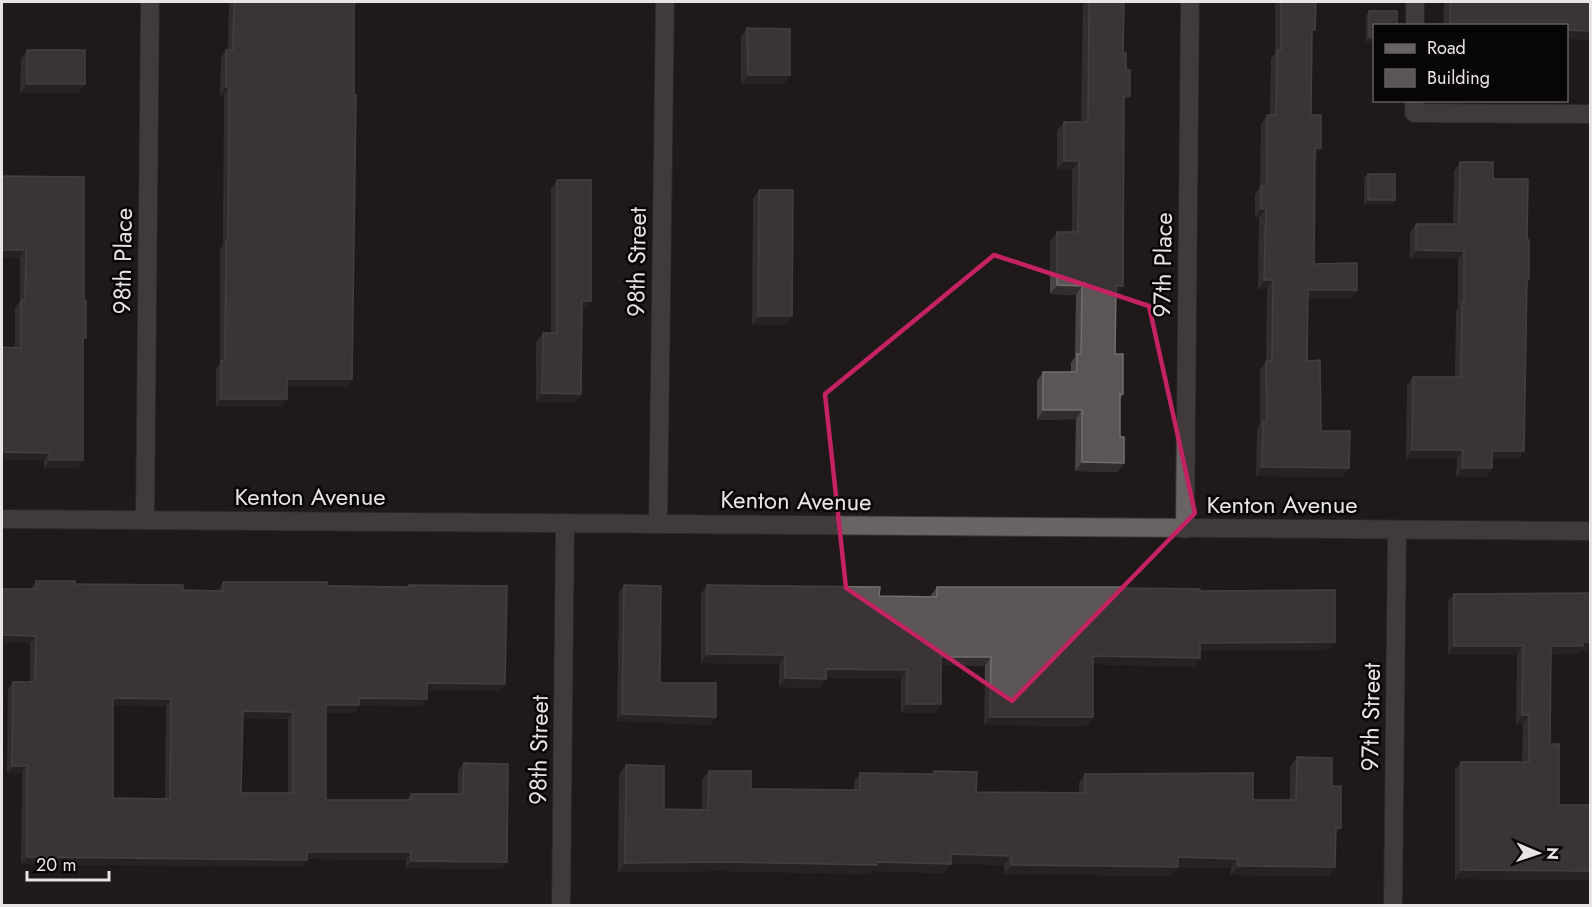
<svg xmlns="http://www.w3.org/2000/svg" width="1592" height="907" viewBox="0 0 1592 907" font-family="Jost,sans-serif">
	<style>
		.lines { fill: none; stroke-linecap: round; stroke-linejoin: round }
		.minor-casing { stroke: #3a3636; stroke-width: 20 }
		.minor { stroke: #6a6364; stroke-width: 18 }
		.wall { fill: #4b4445; fill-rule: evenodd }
		.shaded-wall { fill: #322c2d }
		.building { fill: #5c5556; stroke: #726c6c; stroke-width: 1.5; fill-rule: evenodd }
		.marked { fill: none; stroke: #c42262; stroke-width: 4.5; stroke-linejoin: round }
		.labels { text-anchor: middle; stroke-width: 5; stroke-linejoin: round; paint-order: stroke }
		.street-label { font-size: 24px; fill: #e8e4e4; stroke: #070506 }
	</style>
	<rect width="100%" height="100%" fill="#1f191a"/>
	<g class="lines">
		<defs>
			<g id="minor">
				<polyline points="1415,26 1415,2"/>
				<polyline points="1414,100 1414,113 1590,114"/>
				<polyline points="2,519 1590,531"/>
				<polyline points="145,520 150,2"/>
				<polyline points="658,524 665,2"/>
				<polyline points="1185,529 1190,2"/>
				<polyline points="561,906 565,523"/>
				<polyline points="1393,906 1397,530"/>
			</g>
		</defs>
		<use href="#minor" class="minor-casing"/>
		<use href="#minor" class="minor"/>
	</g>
	<g class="wall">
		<polygon points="229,2 359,2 354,7 352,379 347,387 287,387 281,407 216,407 216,369 220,364 220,249 223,245 224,95 220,95 221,58 226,50 228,50"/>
		<polygon points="1083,2 1124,2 1123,286 1116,295 1115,354 1123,394 1120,399 1120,437 1124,463 1117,472 1075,471 1076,419 1037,420 1037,381 1043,372 1071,372 1071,363 1075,357 1076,295 1050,294 1050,241 1057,232 1072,232 1072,170 1057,170 1057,131 1064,122 1081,122"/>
		<polygon points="1275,2 1316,2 1312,35 1311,115 1315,156 1314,264 1357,290 1351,299 1307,299 1307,361 1321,431 1343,477 1256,476 1257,430 1260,424 1260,370 1266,361 1267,289 1258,289 1259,218 1255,218 1255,195 1260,186 1261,124 1267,115 1270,115 1271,59 1275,53"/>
		<polygon points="1445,2 1590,2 1566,26 1443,26 1444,3"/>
		<polygon points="1369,11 1374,42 1366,42 1366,16"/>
		<polygon points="747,28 784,84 741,84 741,37"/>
		<polygon points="27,50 79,93 20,93 21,59"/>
		<polygon points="1460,162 1493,179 1527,240 1529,279 1527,283 1524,451 1518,459 1492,459 1492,468 1486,477 1456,477 1457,459 1406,459 1407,386 1413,377 1455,377 1456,311 1458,308 1458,259 1410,259 1410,232 1416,224 1453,224 1454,171"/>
		<polygon points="1368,174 1395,200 1392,205 1364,205 1364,178"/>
		<polygon points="2,176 83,342 78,468 44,468 44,460 15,348 15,308 20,301 20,258 2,258"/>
		<polygon points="557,180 585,310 582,310 581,394 575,403 536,402 536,342 543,333 551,333 551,189"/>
		<polygon points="759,190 792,316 786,325 752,325 753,199"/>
		<path d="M 36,581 L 183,590 L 218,591 L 223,582 L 408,587 L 409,585 L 500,691 L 427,690 L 422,706 L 359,705 L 354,713 L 326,713 L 326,800 L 407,800 L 411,794 L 458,794 L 458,771 L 464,763 L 502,869 L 406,868 L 406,860 L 307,859 L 302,867 L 21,864 L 22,773 L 7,773 L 8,689 L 13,682 L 30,682 L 30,643 L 2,643 L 2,589 L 31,589 ZM 113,705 L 166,706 L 165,798 L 113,798 ZM 243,719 L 288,719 L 288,793 L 241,793 Z"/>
		<polygon points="624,585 660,683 711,725 617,721 619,592"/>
		<polygon points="707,585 879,596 931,597 931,595 937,587 1126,588 1200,591 1329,650 1200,651 1194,667 1093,664 1087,726 984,725 985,666 941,665 935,713 901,713 901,679 826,678 820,688 779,687 779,664 701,663 701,594"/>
		<polygon points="1454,594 1579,651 1577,654 1551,654 1550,744 1559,805 1590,805 1590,880 1455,879 1455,770 1461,762 1522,762 1523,724 1516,724 1517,655 1448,655 1448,602"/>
		<polygon points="1297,757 1332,786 1336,835 1329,876 1231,875 1231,868 1178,867 1171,876 1004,874 1004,865 951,863 944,873 872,871 870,874 719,871 618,872 619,774 626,765 664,809 702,810 702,780 709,771 751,789 854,790 854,782 860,773 932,774 934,771 976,792 1079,793 1079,783 1085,774 1253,800 1290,800 1290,766"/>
	</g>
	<g class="shaded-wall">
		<polygon points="353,2 359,2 355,7 349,7"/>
		<polygon points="1566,30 1590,31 1590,40 1566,39"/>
		<polygon points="1369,37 1374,38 1374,42 1366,42"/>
		<polygon points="748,75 790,75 784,84 741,84"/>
		<polygon points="27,84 85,84 79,93 20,93"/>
		<polygon points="226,87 229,88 224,95 220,95"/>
		<polygon points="1124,96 1130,96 1123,105"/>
		<polygon points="1315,148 1321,148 1315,157"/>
		<polygon points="1064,161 1079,161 1072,170 1057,170"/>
		<polygon points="1368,200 1395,200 1392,205 1364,205"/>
		<polygon points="1261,209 1266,209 1259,218 1255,218"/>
		<polygon points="2,250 26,250 20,258 2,258"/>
		<polygon points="1416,250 1464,251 1458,259 1410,259"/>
		<polygon points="1264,280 1273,280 1267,289 1258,289"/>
		<polygon points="1057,285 1082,286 1076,295 1050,294"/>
		<polygon points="1116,286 1123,286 1116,295"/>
		<polygon points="1308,290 1357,290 1351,299 1301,299"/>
		<polygon points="582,301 591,301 585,310 576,310"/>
		<polygon points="758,316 792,316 786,325 752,325"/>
		<polygon points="287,379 352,379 347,387 281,387"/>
		<polygon points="542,393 581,394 575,403 536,402"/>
		<polygon points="221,399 287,399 281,407 216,407"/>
		<polygon points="1043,410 1082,410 1076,419 1037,420"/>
		<polygon points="1412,450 1463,450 1457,459 1406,459"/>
		<polygon points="1492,451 1524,451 1518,459 1486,459"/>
		<polygon points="2,452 49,453 44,460 2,460"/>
		<polygon points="50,460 83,460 78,468 44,468"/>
		<polygon points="1082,462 1124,463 1117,472 1075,471"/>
		<polygon points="1262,467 1349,468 1343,477 1256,476"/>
		<polygon points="1462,468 1492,468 1486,477 1456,477"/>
		<polygon points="2,635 36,636 30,643 2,643"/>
		<polygon points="1335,642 1329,650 1194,651 1200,643"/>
		<polygon points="1583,642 1590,642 1590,651 1579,651 1577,654 1545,655 1551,646"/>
		<polygon points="1454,646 1523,646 1517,655 1448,655"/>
		<polygon points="707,654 785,655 779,664 701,663"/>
		<polygon points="1093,656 1200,658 1194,667 1087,664"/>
		<polygon points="941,657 991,657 985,666 935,665"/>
		<polygon points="826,669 907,670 901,679 820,678"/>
		<polygon points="785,678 826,679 820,688 779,687"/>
		<polygon points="427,683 505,684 500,691 422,690"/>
		<polygon points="113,698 171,699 166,706 108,705"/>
		<polygon points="359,698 427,699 422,706 354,705"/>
		<polygon points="907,704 941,704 935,713 901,713"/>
		<polygon points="326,705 359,705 354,713 320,713"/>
		<polygon points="243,711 293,712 288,719 238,719"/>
		<polygon points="622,714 716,717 711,725 617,721"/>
		<polygon points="1522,715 1529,715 1523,724 1516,724"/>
		<polygon points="990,717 1093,717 1087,726 984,725"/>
		<polygon points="12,766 27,766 22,773 7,773"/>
		<polygon points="1336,828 1341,828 1335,837"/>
		<polygon points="307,852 411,852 406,860 302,859"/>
		<polygon points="951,854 1011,856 1004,865 944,863"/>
		<polygon points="27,857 307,860 302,867 21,864"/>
		<polygon points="1178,857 1238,859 1231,868 1172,866"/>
		<polygon points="411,861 507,862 502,869 406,868"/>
		<polygon points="877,862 951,864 944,873 872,871 870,874 719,871 618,872 625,863"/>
		<polygon points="1011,865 1178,867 1171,876 1004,874"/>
		<polygon points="1238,866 1335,867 1329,876 1231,875"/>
		<polygon points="1461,870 1590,871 1590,880 1455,879"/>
	</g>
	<g class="building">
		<polygon points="234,2 354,2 354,95 356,95 352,379 287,379 287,399 221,399 221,361 225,361 226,241 228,241 229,88 226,87 226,50 233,50"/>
		<polygon points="1089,2 1124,2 1123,53 1126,53 1126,70 1130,70 1130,96 1124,96 1123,286 1116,286 1115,354 1123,354 1123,394 1120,394 1120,437 1124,437 1124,463 1082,462 1082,410 1043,410 1043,372 1077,372 1077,354 1081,354 1082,286 1057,285 1057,232 1078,232 1079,161 1064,161 1064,122 1088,122"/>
		<polygon points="1281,2 1316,2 1315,30 1312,30 1311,115 1321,115 1321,148 1315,148 1314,264 1357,263 1357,290 1308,290 1307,361 1320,360 1321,431 1350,431 1349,468 1262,467 1263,421 1267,421 1266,361 1272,361 1273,280 1264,280 1266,209 1261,209 1261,186 1267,186 1267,115 1276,115 1277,50 1281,50"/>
		<polygon points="1450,2 1590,2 1590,31 1566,30 1566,26 1450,26"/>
		<polygon points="1369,11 1397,11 1397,26 1374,26 1374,38 1369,37"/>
		<polygon points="747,28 790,29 790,75 748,75"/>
		<rect x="27" y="50" width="58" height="34"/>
		<polygon points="1460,162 1493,162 1493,179 1528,179 1527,240 1529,240 1529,279 1527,279 1524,451 1492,451 1492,468 1462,468 1463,450 1412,450 1413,377 1461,377 1462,303 1464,303 1464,251 1416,250 1416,224 1459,224"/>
		<rect x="1368" y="174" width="27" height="26"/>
		<polygon points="2,176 84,177 84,301 86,301 86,338 83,338 83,460 50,460 49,453 2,452 2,347 21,348 21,300 25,300 26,250 2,250"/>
		<polygon points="557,180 591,180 591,301 582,301 581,394 542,393 543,333 557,333"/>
		<polygon points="759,190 793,190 792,316 758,316"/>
		<path d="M 36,581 L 75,581 L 75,584 L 183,585 L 183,590 L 224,591 L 223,582 L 327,582 L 327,586 L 409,587 L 409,585 L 507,586 L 505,684 L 427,683 L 427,699 L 359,698 L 359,705 L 326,705 L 326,800 L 411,800 L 411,794 L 463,794 L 464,763 L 508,764 L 507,862 L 411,861 L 411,852 L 307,852 L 307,860 L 27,857 L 27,766 L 12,766 L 13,682 L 35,682 L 36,636 L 2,635 L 2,589 L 36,589 ZM 113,698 L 171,699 L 170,799 L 113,798 ZM 243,711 L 293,712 L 293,793 L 241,793 Z"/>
		<polygon points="624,585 661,586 660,683 716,683 716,717 622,714"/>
		<polygon points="707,585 880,587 879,596 937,597 937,587 1126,587 1126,588 1200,589 1200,591 1335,590 1335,642 1200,643 1200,658 1093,656 1093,717 990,717 991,657 941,657 941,704 907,704 907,670 826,669 826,679 785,678 785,655 707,654"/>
		<polygon points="1590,593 1590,642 1583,642 1583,646 1551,646 1550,744 1559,744 1559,805 1590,805 1590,871 1461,870 1461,762 1529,762 1529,715 1522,715 1523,646 1454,646 1454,594"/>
		<polygon points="1297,757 1332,758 1332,786 1341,786 1341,828 1336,828 1335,867 1238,866 1238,859 1178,857 1178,867 1011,865 1011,856 951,854 951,864 877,862 877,865 726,862 625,863 626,765 664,766 664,809 708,810 709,771 751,771 751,789 860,790 860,773 934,774 934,771 977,772 976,792 1085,793 1085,774 1253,773 1253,800 1296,800"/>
	</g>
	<path d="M0 0H1592V907H0ZM 994,255 L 1149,306 L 1195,513 L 1012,701 L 846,588 L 825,394 Z" fill="#1f191a" fill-opacity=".55" fill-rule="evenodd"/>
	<path class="marked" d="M 994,255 L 1149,306 L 1195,513 L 1012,701 L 846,588 L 825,394 Z"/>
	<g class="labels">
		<g class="street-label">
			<text transform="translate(123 261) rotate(-89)" y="8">98th Place</text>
			<text transform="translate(637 262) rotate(-89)" y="8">98th Street</text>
			<text transform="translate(1163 265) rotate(-89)" y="8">97th Place</text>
			<text x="310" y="505">Kenton Avenue</text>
			<text transform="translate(796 501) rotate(1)" y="8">Kenton Avenue</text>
			<text x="1282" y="513">Kenton Avenue</text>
			<text transform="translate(1371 717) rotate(-89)" y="8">97th Street</text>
			<text transform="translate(539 750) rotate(-89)" y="8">98th Street</text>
		</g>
	</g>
	<rect width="1592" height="907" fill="none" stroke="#e8e4e4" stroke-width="6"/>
	<rect x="1373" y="24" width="195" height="78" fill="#070506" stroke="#615e5f" stroke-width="1.5"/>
	<rect x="1385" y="44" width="30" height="9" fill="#6a6364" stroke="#615e5f" stroke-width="1.5"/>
	<text x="1427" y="54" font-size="18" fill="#e8e4e4">Road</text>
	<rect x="1385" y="69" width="30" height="18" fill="#5c5556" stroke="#615e5f" stroke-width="1.5"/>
	<text x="1427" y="84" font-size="18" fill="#e8e4e4">Building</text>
	<g transform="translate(1538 853) rotate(92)" stroke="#070506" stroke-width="4.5" paint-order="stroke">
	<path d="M0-4.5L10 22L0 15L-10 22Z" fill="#e8e4e4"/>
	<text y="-9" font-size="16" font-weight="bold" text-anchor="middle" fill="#e8e4e4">N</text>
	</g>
	<path d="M27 871v9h82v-9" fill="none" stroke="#e8e4e4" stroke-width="3"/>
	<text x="36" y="871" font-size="18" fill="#e8e4e4" stroke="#070506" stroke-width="4.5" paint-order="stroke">20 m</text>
</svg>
